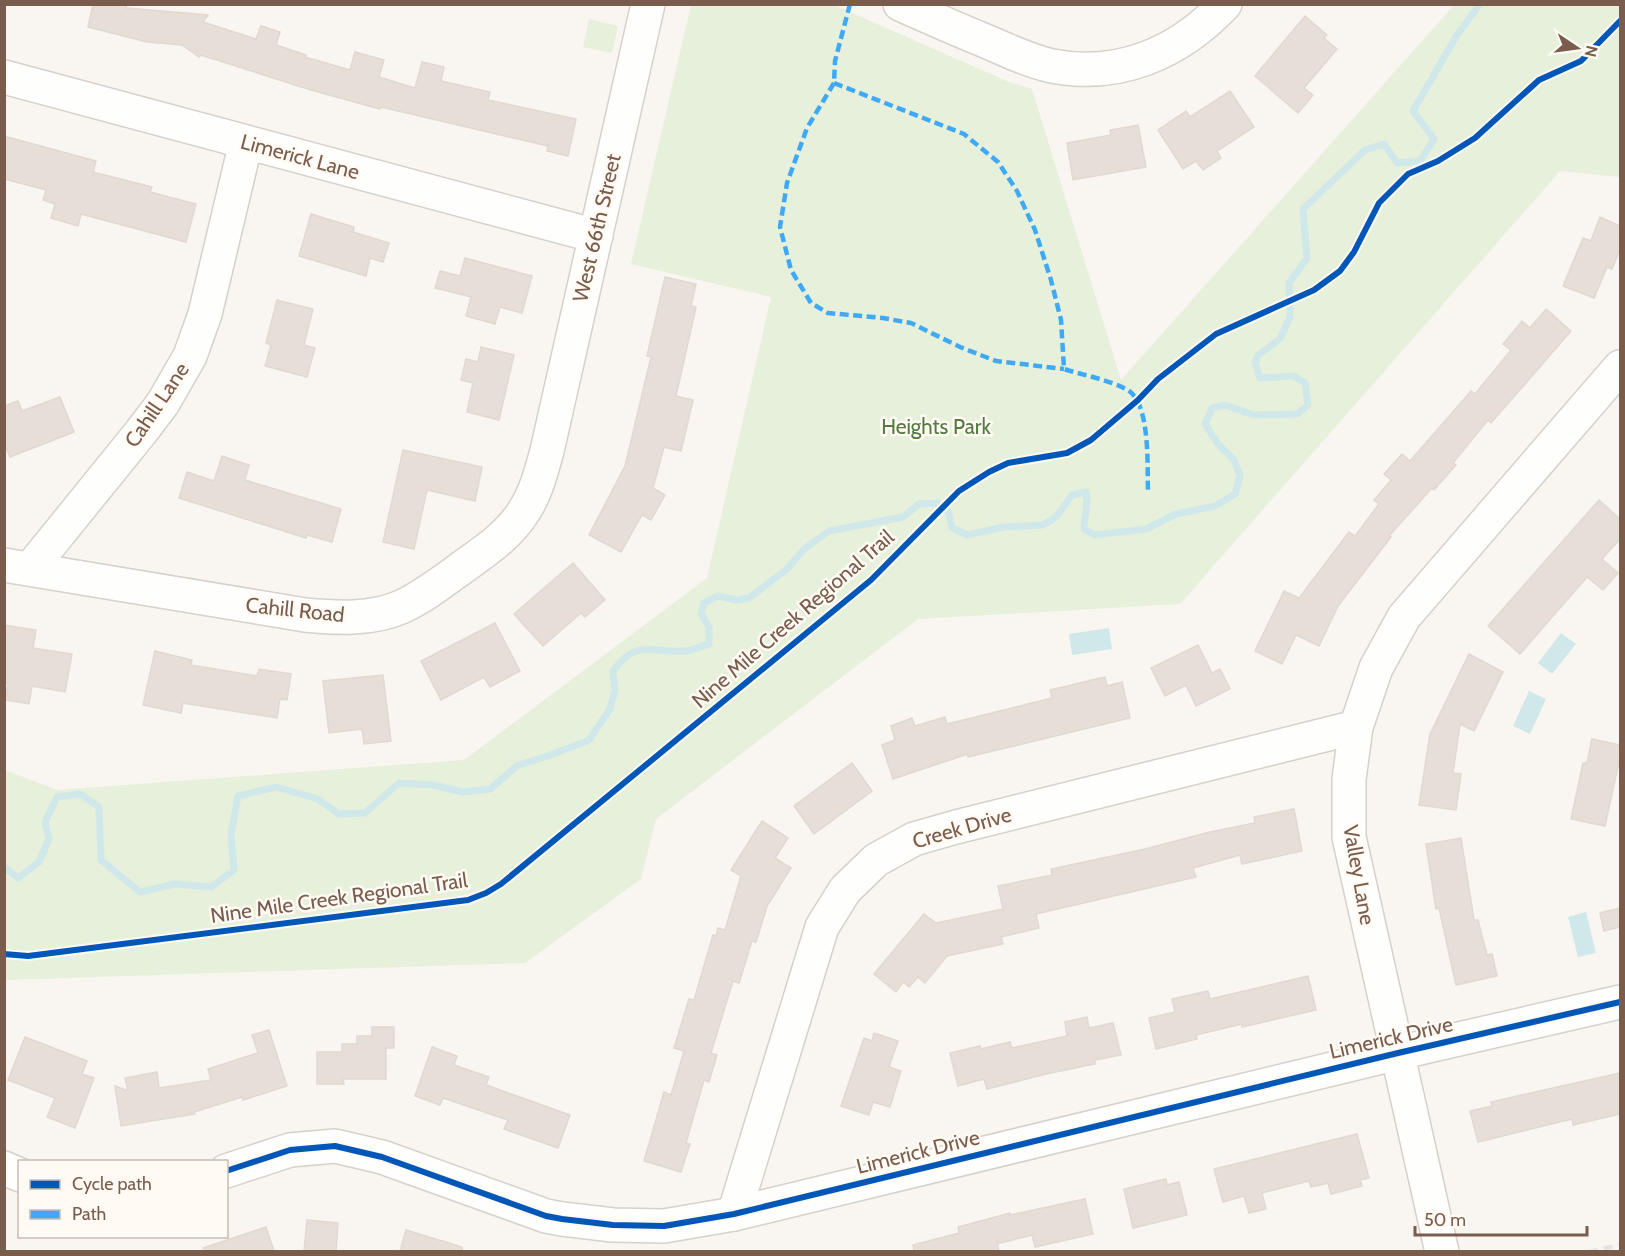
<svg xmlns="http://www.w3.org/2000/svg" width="1625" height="1256" viewBox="0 0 1625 1256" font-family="Cabin,sans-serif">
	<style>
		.green { fill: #e7f0db }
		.water { fill: #d0e8ea }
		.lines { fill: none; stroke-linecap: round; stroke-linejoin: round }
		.stream { stroke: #d0e8ea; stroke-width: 7 }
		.building { fill: #e6ded7; stroke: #e2d8d2; stroke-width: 1.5 }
		.minor-casing { stroke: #d7d1cb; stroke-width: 36 }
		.minor { stroke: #fefefd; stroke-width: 33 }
		.rail { stroke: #e6e3e7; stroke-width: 4.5; stroke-dasharray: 9 6; stroke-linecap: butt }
		.quiet { stroke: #3fa9f5; stroke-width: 4.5; stroke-dasharray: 9 4.5; stroke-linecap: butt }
		.cycleway-casing { stroke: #fffaf3; stroke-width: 10 }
		.cycleway { stroke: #0057b8; stroke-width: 6 }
		.labels { text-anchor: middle; stroke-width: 5; stroke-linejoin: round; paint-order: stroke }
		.street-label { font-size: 21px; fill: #7a5c4d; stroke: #fffaf3 }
		.park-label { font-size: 21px; fill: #537a41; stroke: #fffaf3 }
	</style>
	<rect width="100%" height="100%" fill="#f9f5f0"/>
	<g class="green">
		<polygon points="691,5 834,5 1009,82 1032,89 1121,380 1454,5 1620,5 1620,177 1560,171 1180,604 918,619 656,819 641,879 525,963 5,980 5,770 57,790 464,760 707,578 771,297 631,264"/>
		<polygon points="589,19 618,26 612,53 583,47"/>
	</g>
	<g class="water">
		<polygon points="1109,628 1112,649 1072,655 1069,634"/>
		<polygon points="1561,633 1576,644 1552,674 1538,663"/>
		<polygon points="1529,691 1546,699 1530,734 1513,726"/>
		<polygon points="1586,912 1596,953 1578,957 1568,917"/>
	</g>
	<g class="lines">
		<path class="stream" d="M 4,867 L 18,878 L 39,862 L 49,839 L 45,822 L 57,797 L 80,794 L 99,807 L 101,860 L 140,892 L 175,884 L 211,887 L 234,870 L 231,834 L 238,796 L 276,787 L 318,799 L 339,814 L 365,813 L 399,783 L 433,785 L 463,792 L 490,789 L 518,765 L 548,756 L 589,740 L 610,709 L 615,691 L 613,671 C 638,637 651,654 686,651 C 693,650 701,646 709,644 L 709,627 L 701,614 L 704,603 L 718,596 L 736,600 L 749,598 L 787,569 L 804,549 L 829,531 L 903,517 L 919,504 L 937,503 L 948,511 L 952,528 L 967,535 L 1004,527 L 1043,525 L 1056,517 L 1072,495 L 1086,492 C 1089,501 1084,518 1084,529 L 1095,535 L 1146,529 L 1176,514 L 1215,506 L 1235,494 L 1240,476 L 1234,460 L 1218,444 L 1205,424 L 1212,408 L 1225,405 L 1254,415 L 1297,414 L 1308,405 L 1305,383 L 1294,376 L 1260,378 L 1255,363 L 1258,355 L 1280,339 L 1290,317 L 1289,283 L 1307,258 L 1303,209 L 1365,150 L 1384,144 L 1397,163 L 1420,161 L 1434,139 L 1413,111 L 1457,35 L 1480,4"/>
	</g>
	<g class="building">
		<polygon points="93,4 127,4 126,8 208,15 203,22 256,39 261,26 280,32 276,45 306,55 305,57 350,70 355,52 384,60 379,77 415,88 422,62 444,67 441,81 490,92 488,100 576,119 568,156 547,151 548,146 381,107 380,109 311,90 201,55 199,57 182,45 147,42 88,27"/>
		<polygon points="1305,16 1327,35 1324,38 1337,49 1304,88 1313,95 1298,113 1255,76"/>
		<polygon points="1230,91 1254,127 1217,151 1221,158 1203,170 1196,161 1183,169 1158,130 1186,111 1190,117"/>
		<polygon points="1138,125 1146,167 1073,180 1067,143 1111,135 1110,130"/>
		<polygon points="4,136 96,161 93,172 152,187 150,192 196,204 186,242 81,214 78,226 51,218 55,204 43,200 46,190 4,179"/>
		<polygon points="311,214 354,227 353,232 389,243 383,262 370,258 366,276 299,256"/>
		<polygon points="1600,217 1620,226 1620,249 1612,269 1607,267 1594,298 1563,286 1583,238 1591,241"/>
		<polygon points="465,258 532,276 522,313 500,307 495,324 466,316 471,297 435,288 440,271 460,276"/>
		<polygon points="665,277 696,284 691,306 696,307 676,396 693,400 681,451 664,447 653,488 665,495 651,520 642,515 621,552 589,535 625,466 651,357 647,356"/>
		<polygon points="277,300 313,309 304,345 315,348 307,377 265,366 271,345 266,343"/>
		<polygon points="1546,309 1571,331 1491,423 1488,420 1453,463 1456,465 1434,490 1432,488 1389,536 1391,537 1338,606 1319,646 1296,635 1282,664 1255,651 1284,591 1299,598 1349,532 1355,536 1379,504 1374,500 1391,480 1384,474 1402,454 1410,461 1471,391 1475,394 1511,350 1503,344 1522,321 1530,328"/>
		<polygon points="481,347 514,355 499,420 467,412 473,383 461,380 466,359 478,362"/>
		<polygon points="60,397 74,432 10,457 4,443 4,406 18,401 22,411"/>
		<polygon points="403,450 482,467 475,501 427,490 414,549 383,542"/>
		<polygon points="222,456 249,465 245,480 341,509 332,542 307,535 306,538 179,498 187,472 214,481"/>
		<polygon points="1599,500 1620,519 1620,539 1602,559 1618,573 1603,590 1587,577 1520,654 1488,626"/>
		<polygon points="573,563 605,600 585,617 581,613 543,646 514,614"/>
		<polygon points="495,623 520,671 490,687 484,677 441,700 421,661"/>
		<polygon points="4,625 36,630 33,648 72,654 65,692 32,686 29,704 5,700 8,683 4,683"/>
		<polygon points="1198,645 1212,673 1220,669 1230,689 1196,706 1186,685 1165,696 1151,668"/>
		<polygon points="155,651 192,660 191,665 257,676 259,669 291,674 287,700 280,699 277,718 183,703 181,713 143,705"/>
		<polygon points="1469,654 1503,672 1474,731 1460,724 1453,773 1461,774 1456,810 1419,805 1430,734"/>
		<polygon points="383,675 391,741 364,744 362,729 329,733 323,681"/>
		<polygon points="1105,677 1107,686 1122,682 1130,718 968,757 968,754 893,779 882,745 895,740 891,726 912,718 915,726 945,717 947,724 1052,698 1050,690"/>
		<polygon points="1592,739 1620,745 1620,757 1605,826 1571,819 1583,763 1587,763"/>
		<polygon points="852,763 872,791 814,834 794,806"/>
		<polygon points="1294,809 1302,851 1242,864 1240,855 1193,868 1196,877 1036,914 1039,928 1001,937 1003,944 947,956 925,983 918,977 909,987 903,982 896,992 874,974 924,914 936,923 1003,909 998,886 1052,875 1051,869 1145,849 1210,832 1255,823 1254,817"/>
		<polygon points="762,821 788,838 775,858 791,868 767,906 756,942 752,941 739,983 733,981 711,1053 717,1055 709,1082 704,1080 686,1143 690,1144 681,1172 644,1161 664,1092 671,1095 684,1051 674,1048 689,999 694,1000 713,935 716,936 718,928 725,930 741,876 731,870"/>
		<polygon points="1461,838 1474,920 1478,920 1487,955 1492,954 1497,976 1456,985 1439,908 1436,909 1426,844"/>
		<polygon points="1620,908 1620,927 1604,931 1600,913"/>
		<polygon points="1308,976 1316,1010 1242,1027 1242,1024 1196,1035 1197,1039 1156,1049 1149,1018 1175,1012 1172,999 1208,991 1210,999"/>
		<polygon points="1087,1017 1089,1028 1113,1023 1121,1055 1095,1060 1095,1064 1046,1074 987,1089 984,1079 958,1086 950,1053 980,1046 981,1049 1010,1042 1012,1048 1067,1036 1065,1022"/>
		<polygon points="372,1027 394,1027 394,1048 386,1048 386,1079 343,1079 344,1084 317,1084 317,1052 342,1052 342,1044 357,1044 357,1036 372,1036"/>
		<polygon points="269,1030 287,1086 243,1100 242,1097 194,1112 195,1114 121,1126 115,1086 128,1091 125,1078 157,1072 159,1088 211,1080 208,1069 258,1053 252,1035"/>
		<polygon points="874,1033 898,1041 889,1067 901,1071 890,1107 873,1102 869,1115 841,1106 864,1038 872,1041"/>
		<polygon points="25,1037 87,1061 82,1074 94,1078 75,1128 47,1117 55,1098 8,1080"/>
		<polygon points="432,1047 457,1056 454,1065 489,1077 486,1085 570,1115 558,1148 504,1129 508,1120 443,1098 440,1105 415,1096"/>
		<polygon points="1620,1073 1620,1114 1573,1125 1572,1119 1478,1142 1470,1111 1492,1106 1491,1102"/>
		<polygon points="1357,1134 1369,1178 1360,1180 1362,1186 1331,1194 1328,1183 1311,1187 1309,1181 1262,1193 1266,1209 1249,1213 1244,1196 1223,1202 1214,1169"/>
		<polygon points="1166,1179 1167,1185 1179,1182 1187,1215 1133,1228 1124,1189"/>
		<polygon points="1085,1199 1093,1234 1035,1247 1032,1235 997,1244 999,1251 914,1251 913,1245 959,1233 958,1227 1010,1213 1010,1215"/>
		<polygon points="307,1220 338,1223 336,1251 304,1251"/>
		<polygon points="266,1227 274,1251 204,1251 203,1248"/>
		<polygon points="406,1230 462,1247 462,1251 400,1251"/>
	</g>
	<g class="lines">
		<defs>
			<g id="minor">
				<path d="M 900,4 C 929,17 958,30 988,42 C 1008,51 1030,61 1052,66 C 1119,79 1179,53 1225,4"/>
				<polyline points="4,77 596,236"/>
				<path d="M 4,565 L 305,615 C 337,618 371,620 401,607 C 425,596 446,579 467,564 C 488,549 510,534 524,511 C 536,493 541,472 547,451 L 648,4"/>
				<polyline points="30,569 141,432 163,403 190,356 205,314 246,142"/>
				<polyline points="4,1168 20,1175"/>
				<polyline points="226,1171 290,1150 335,1146 382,1157 546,1216 562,1219 613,1225 664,1226 734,1214 1398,1053 1620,1002"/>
				<polyline points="734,1214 822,927 845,890 876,860 914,839 956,827 1356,727"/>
				<polyline points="1442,1252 1349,837 1349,779 1356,727 1376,668 1404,617 1620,367"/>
			</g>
		</defs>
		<use href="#minor" class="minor-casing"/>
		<use href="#minor" class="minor"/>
		<polyline class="rail" points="1589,1252 1620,1245"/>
		<g class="quiet">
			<path d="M 850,4 L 835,61 L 834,83 L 964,134 L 998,162 L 1017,191 L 1035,230 L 1051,280 L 1061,320 L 1064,369 C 1083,375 1109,380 1126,389 C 1151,401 1147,466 1148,491"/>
			<polyline points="834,83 807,128 787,183 780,227 791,270 811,303 828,313 883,318 911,323 960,347 996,361 1064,369"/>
		</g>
		<defs>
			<g id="cycleway">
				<polyline points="4,954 28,956 468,900 486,893 501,884 871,580 959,491 989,472 1008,463 1067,453 1091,440 1138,400 1158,379 1216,334 1314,290 1340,271 1354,252 1379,203 1408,174 1438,161 1475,138 1539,80 1581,61 1620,21"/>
				<polyline points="226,1171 290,1150 335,1146 382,1157 546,1216 562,1219 613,1225 664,1226 734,1214 1398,1053 1620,1002"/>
			</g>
		</defs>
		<use href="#cycleway" class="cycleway-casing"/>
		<use href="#cycleway" class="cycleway"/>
	</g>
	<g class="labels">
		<g class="street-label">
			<text transform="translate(300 157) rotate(15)" y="7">Limerick Lane</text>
			<text transform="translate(597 228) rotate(-77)" y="7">West 66th Street</text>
			<text transform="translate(157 405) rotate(-56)" y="7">Cahill Lane</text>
			<text transform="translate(295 610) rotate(6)" y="7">Cahill Road</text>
			<text transform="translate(793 619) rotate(-41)" y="7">Nine Mile Creek Regional Trail</text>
			<text transform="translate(962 828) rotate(-16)" y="7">Creek Drive</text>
			<text transform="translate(1359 875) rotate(80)" y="7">Valley Lane</text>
			<text transform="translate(339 898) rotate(-8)" y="7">Nine Mile Creek Regional Trail</text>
			<text transform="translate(1391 1038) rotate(-13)" y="7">Limerick Drive</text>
			<text transform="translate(918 1152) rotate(-14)" y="7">Limerick Drive</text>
		</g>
		<g class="park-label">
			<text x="936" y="434">Heights Park</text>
		</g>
	</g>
	<rect width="1625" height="1256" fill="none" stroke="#7a5c4d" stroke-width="12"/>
	<rect x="18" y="1160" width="210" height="78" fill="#fffaf3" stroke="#cabbb1" stroke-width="1.5"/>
	<rect x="30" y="1180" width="30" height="9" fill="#0057b8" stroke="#cabbb1" stroke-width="1.5"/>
	<text x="72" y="1190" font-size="18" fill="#7a5c4d">Cycle path</text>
	<rect x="30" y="1210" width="30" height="9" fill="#3fa9f5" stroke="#cabbb1" stroke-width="1.5"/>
	<text x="72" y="1220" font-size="18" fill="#7a5c4d">Path</text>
	<g transform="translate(1577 48) rotate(103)" stroke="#fffaf3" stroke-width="4.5" paint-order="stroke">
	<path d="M0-4.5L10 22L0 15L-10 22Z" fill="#7a5c4d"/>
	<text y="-9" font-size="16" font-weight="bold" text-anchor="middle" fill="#7a5c4d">N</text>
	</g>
	<path d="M1415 1226v9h172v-9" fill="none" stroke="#7a5c4d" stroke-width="3"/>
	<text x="1424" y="1226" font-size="18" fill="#7a5c4d" stroke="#fffaf3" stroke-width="4.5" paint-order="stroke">50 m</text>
</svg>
